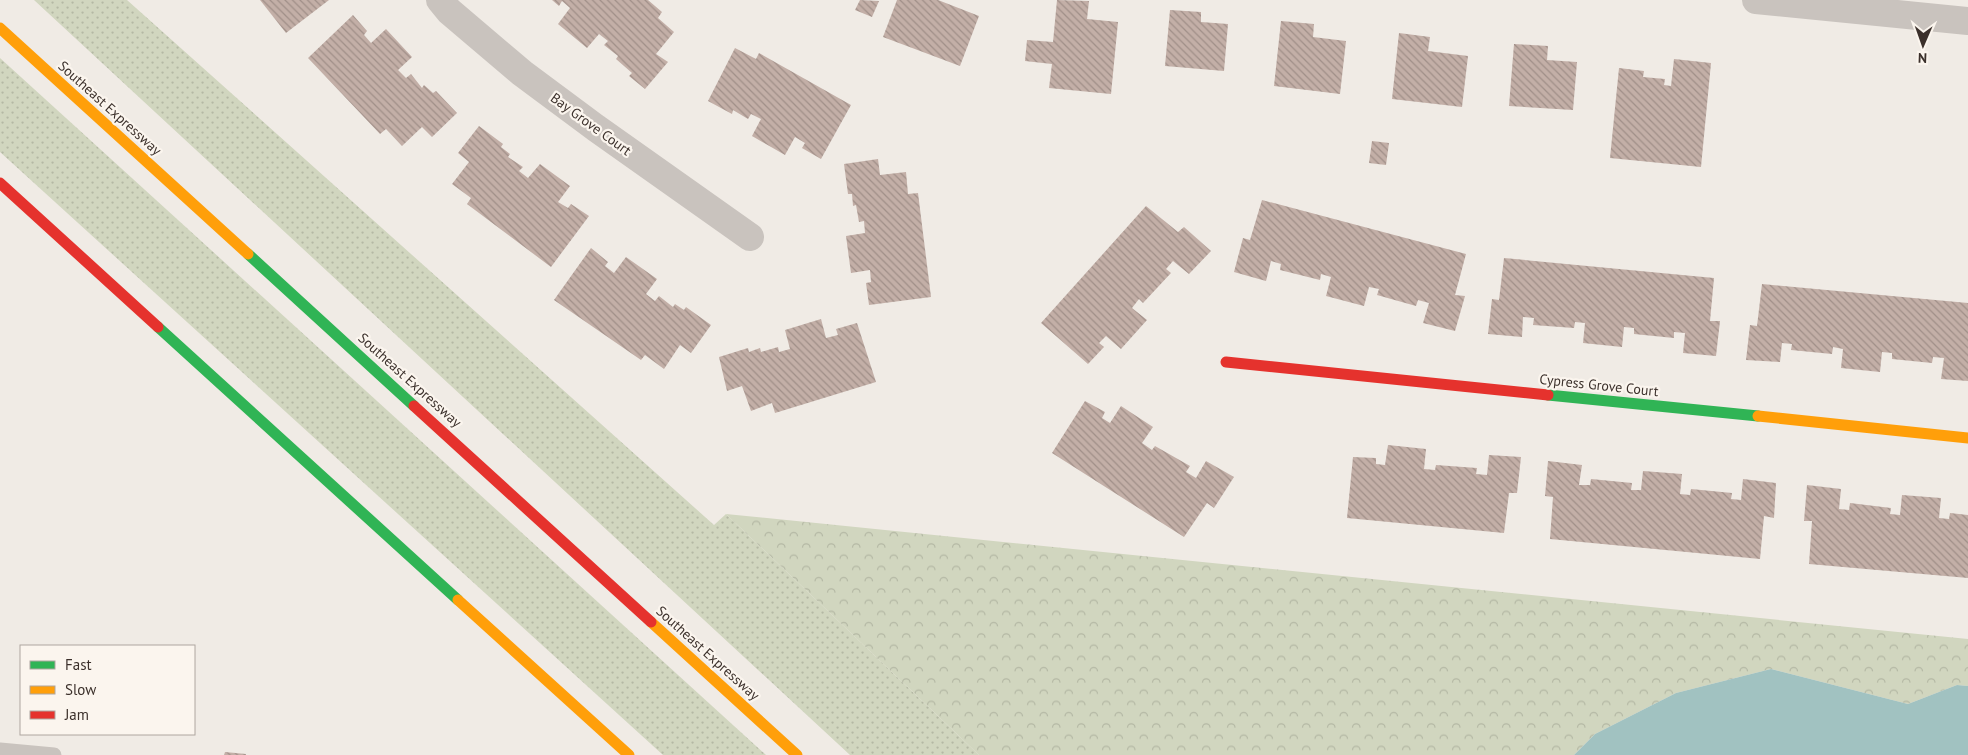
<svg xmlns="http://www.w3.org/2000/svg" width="1968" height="755" viewBox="0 0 1968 755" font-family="'PT Sans',sans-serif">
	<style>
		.grass { fill: url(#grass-dots) }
		.forest { fill: url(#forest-crowns) }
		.water { fill: #a1c2c1 }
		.building { fill: url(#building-back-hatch) }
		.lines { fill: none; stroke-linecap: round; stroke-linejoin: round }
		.lane { stroke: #c9c3be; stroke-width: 15 }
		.street { stroke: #c9c3be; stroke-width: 28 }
		.fast { stroke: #30b455; stroke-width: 11 }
		.slow { stroke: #ff9f0a; stroke-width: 11 }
		.jam { stroke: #e5322d; stroke-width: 11 }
		.labels { text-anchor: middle; stroke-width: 4.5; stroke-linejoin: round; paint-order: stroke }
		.street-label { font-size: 14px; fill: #3b302b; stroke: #fbf5ee }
	</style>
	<defs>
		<pattern id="grass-dots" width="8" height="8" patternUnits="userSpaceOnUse" patternTransform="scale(1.25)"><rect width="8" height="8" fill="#d1d6bf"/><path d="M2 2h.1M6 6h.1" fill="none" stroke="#b4b8a4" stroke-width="1.8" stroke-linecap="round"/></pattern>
		<pattern id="forest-crowns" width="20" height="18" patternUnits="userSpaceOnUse" patternTransform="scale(1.25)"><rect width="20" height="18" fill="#d1d6bf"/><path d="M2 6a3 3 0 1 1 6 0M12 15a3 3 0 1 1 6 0" fill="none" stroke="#b4b8a4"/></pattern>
		<pattern id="building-back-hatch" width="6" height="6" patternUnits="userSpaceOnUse" patternTransform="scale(1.25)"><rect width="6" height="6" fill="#c3afa7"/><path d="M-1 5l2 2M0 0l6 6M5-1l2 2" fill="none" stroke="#a08f88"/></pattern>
	</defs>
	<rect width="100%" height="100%" fill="#f0ebe5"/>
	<g class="grass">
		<polygon points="34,0 127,0 714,525 726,514 979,755 850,755"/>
		<polygon points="0,58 766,755 663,755 0,152"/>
	</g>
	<polygon class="forest" points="726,514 1968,639 1968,686 1957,685 1908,704 1771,669 1676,693 1595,734 1574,755 979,755"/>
	<polygon class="water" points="1771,669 1908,704 1957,685 1968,686 1968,755 1574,755 1595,734 1676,693"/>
	<g class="building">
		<polygon points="260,0 329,0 286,33"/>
		<polygon points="552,0 648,0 662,12 658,18 674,32 656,54 668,62 645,89 629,76 632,73 616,59 618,56 604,45 608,41 599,34 587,48 558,24 570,8 562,1 559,6"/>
		<polygon points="860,0 879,1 872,17 855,10"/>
		<polygon points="897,0 938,0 979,16 960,66 883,37"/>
		<polygon points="1057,0 1089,1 1087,19 1118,22 1111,94 1049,88 1052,64 1025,61 1027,40 1053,42"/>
		<polygon points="1170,10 1201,12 1201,22 1228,24 1224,71 1165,66"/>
		<polygon points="353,15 367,31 364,35 371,43 386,29 412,57 398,70 406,78 411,74 422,88 424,85 433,93 436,91 457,113 432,137 422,127 402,146 386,129 380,134 308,58"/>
		<polygon points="1281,21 1314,24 1313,37 1346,41 1340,94 1274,86"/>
		<polygon points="1399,33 1430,37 1428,51 1468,56 1462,107 1392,99"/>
		<polygon points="1514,44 1548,46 1547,60 1577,62 1573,110 1509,106"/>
		<polygon points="735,48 756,59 759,53 851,105 821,159 802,148 805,143 795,137 785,155 752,136 761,119 751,114 748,119 733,110 732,114 708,101"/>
		<polygon points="1674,59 1711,63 1701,167 1610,158 1619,68 1644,71 1643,77 1665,79 1664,85 1671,86"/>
		<polygon points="479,126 503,144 501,147 510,154 508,157 523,167 519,171 528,178 540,164 570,186 558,202 568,208 571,204 589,216 551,267 467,204 471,198 452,184 469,162 458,153"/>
		<polygon points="1372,141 1389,143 1386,165 1369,163"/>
		<polygon points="878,159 880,175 906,172 908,194 918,193 931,297 869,305 866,283 871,282 870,270 851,273 846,236 865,233 864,221 859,222 856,205 853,206 852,194 848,194 844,164"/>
		<polygon points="1262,200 1466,254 1455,295 1465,296 1455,331 1423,323 1429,303 1418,300 1416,306 1377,295 1379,289 1369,287 1364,306 1326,296 1331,277 1321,274 1320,280 1280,270 1281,264 1271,261 1266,281 1234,272 1243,238 1250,240"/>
		<polygon points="1146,206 1178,232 1184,227 1211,251 1189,274 1173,261 1166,269 1171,273 1143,303 1139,299 1132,308 1147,320 1121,349 1106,336 1099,343 1104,347 1088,364 1041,323"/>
		<polygon points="591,248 608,262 605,266 614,273 626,257 657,279 646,294 655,301 659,296 673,307 675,304 684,310 686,307 711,325 691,353 680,345 664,369 645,355 641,360 554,300"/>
		<polygon points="1504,258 1714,278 1710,321 1720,321 1716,356 1683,353 1685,333 1674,332 1674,338 1634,334 1634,328 1624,327 1622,347 1583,343 1585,323 1575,322 1574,328 1533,325 1534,318 1523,317 1522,337 1488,334 1492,299 1499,300"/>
		<polygon points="1762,284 1968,303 1968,381 1941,379 1944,358 1933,357 1932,363 1892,359 1892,353 1882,352 1880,372 1841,368 1843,349 1833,347 1832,354 1791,350 1792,344 1782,343 1780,362 1746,360 1750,325 1757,326"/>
		<polygon points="821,319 826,338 838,335 836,329 857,323 876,382 775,413 772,403 751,411 742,386 727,391 719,357 748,348 749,352 760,348 761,352 778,347 779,352 790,349 785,330"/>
		<polygon points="1085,401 1105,412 1102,418 1110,423 1121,406 1153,427 1142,443 1152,450 1155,446 1190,466 1186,472 1196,478 1206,461 1234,477 1214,508 1207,503 1184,537 1052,453"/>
		<polygon points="1388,445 1426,449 1424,469 1435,470 1436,465 1477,468 1476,474 1487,475 1489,455 1521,457 1517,493 1509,493 1504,533 1347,518 1353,457 1376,458 1376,464 1385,465"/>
		<polygon points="1548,461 1582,465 1579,485 1590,485 1591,479 1632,483 1631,490 1641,490 1643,471 1682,474 1680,494 1690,495 1691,489 1732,493 1731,499 1741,500 1743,479 1776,483 1774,518 1764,516 1760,559 1550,539 1553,497 1545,496"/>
		<polygon points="1807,485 1841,489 1839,509 1849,510 1850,503 1891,508 1890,514 1900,515 1902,495 1941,498 1939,518 1949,519 1950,513 1968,515 1968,578 1809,564 1812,521 1804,521"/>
		<polygon points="225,752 246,754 246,755 224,755"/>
	</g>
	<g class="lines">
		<polyline class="lane" points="0,750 54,755"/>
		<g class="street">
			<polyline points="440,0 449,11 522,73 596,128 750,237"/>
			<polyline points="1756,0 1968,21"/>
		</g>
		<g class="fast">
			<polyline points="248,254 414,406"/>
			<polyline points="158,327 458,600"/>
			<polyline points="1548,395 1758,416"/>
		</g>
		<g class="slow">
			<polyline points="0,28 248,254"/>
			<polyline points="1758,416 1968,438"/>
			<polyline points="458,600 629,755"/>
			<polyline points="651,622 797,755"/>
		</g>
		<g class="jam">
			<polyline points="0,183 158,327"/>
			<polyline points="1226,362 1548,395"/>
			<polyline points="414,406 651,622"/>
		</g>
	</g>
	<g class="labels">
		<g class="street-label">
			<text transform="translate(110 108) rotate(42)" y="5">Southeast Expressway</text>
			<text transform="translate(591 124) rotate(36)" y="5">Bay Grove Court</text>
			<text transform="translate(410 380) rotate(42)" y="5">Southeast Expressway</text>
			<text transform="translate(1599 385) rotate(6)" y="5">Cypress Grove Court</text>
			<text transform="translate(708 653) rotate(42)" y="5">Southeast Expressway</text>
		</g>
	</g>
	<rect x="20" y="645" width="175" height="90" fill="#fbf5ee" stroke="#aea6a0"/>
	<rect x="30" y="661" width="25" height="8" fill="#30b455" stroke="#aea6a0"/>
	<text x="65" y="670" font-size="15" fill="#3b302b">Fast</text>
	<rect x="30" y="686" width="25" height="8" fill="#ff9f0a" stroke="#aea6a0"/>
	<text x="65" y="695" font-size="15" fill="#3b302b">Slow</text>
	<rect x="30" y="711" width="25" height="8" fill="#e5322d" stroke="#aea6a0"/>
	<text x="65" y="720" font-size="15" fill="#3b302b">Jam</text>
	<g transform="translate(1923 45) rotate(182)" stroke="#fbf5ee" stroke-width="4" paint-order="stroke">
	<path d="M0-4L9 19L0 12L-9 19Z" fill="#3b302b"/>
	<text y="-8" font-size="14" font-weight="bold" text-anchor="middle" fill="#3b302b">N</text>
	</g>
</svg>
